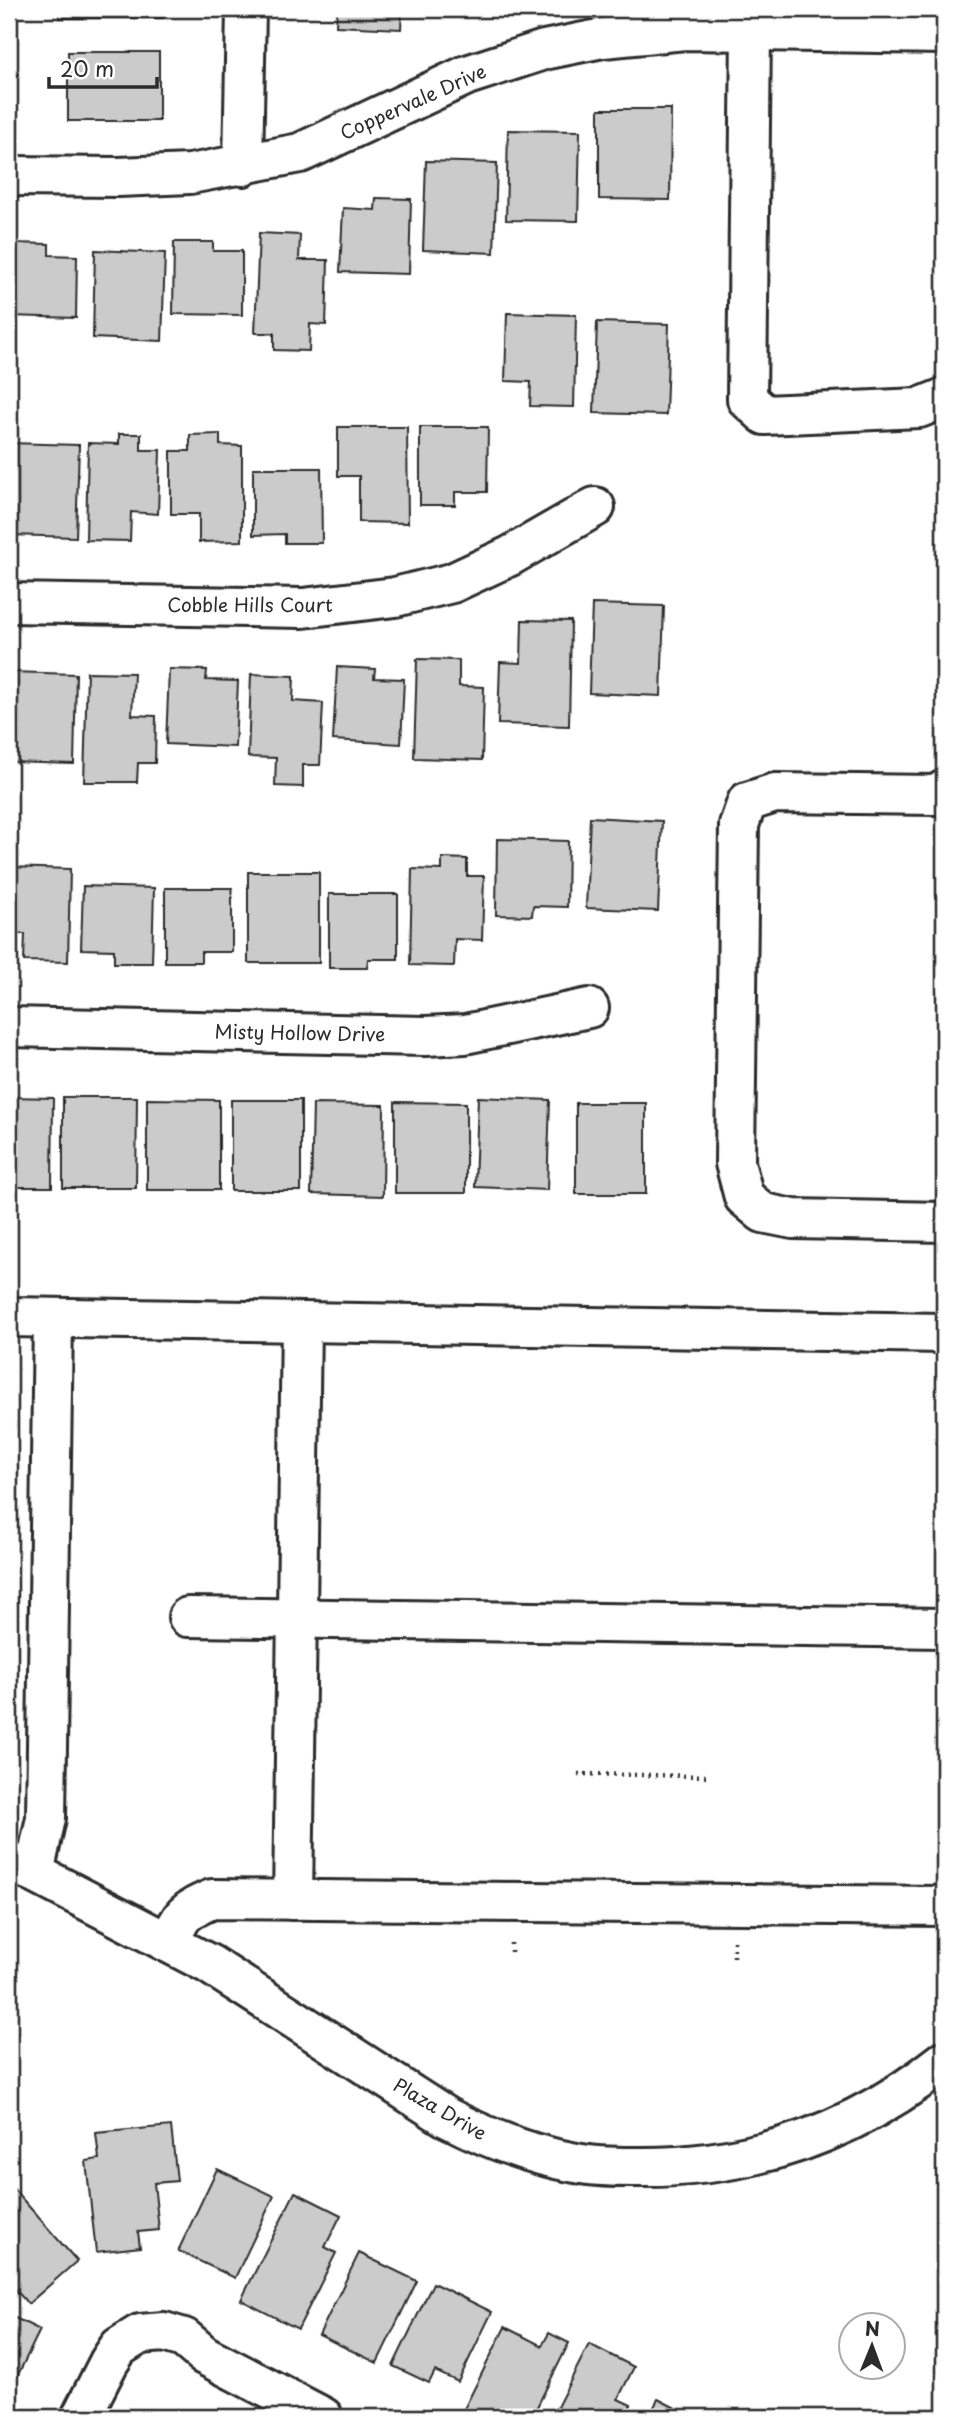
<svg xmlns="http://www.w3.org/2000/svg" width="953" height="2426" viewBox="0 0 953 2426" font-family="'Playpen Sans',sans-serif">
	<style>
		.building { fill: #cbcbcb; stroke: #2b2b2b; stroke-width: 2 }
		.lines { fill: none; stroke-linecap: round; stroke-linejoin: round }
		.minor-casing { stroke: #2b2b2b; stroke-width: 44 }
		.path { stroke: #2b2b2b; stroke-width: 4.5; stroke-dasharray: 2 5; stroke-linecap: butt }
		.minor { stroke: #fff; stroke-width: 38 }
		.labels { text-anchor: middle; stroke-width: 5; stroke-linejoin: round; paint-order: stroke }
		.street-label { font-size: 19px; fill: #2b2b2b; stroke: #fff }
	</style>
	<rect width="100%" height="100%" fill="#fff"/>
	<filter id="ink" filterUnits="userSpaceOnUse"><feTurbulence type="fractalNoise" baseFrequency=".0143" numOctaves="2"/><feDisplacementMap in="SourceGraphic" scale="14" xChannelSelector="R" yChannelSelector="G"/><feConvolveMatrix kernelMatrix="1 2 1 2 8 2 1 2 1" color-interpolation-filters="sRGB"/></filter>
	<g filter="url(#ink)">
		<g class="building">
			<rect x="59" y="9" width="104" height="9"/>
			<polygon points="337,9 402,9 401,29 336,26"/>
			<rect x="68" y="52" width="91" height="69"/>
			<polygon points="599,109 671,109 670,200 599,199"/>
			<polygon points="508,130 580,131 578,221 506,220"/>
			<polygon points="426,161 497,163 494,253 423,250"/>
			<polygon points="376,198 411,199 409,274 340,272 343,208 375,210"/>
			<polygon points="259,233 300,235 299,260 328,260 326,325 310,324 309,351 274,350 274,333 255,333"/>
			<polygon points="174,242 213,242 213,251 242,251 242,315 173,314"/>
			<polygon points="10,243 49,244 49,255 77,256 76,318 9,316"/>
			<polygon points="95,250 165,253 162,341 93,338"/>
			<polygon points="507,313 576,315 574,407 530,406 531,382 505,381"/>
			<polygon points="597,322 669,324 666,415 594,413"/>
			<polygon points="338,427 407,427 408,523 359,522 359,476 338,476"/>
			<polygon points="420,427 488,427 487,492 455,492 455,505 420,505"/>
			<polygon points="119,434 141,434 141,450 160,450 158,514 131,512 130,541 86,540 88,443 119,444"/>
			<polygon points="220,434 220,445 242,446 242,541 199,542 199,514 171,514 171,451 190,451 190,435"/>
			<polygon points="9,443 79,445 76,537 9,535"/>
			<polygon points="253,468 321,468 322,543 285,543 285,534 253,535"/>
			<polygon points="592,604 664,606 661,696 589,693"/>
			<polygon points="522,620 571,621 569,726 498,724 500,662 521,663"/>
			<polygon points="417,659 459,660 459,686 484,687 482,760 414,758"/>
			<polygon points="337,667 375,669 374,678 404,679 401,744 333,740"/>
			<polygon points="169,669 207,670 206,680 238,681 235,747 166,744"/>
			<polygon points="9,672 76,674 74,764 9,762"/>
			<polygon points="87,672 134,673 132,715 156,716 155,763 138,763 137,782 84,782"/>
			<polygon points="251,674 294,676 293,701 323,703 320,765 303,765 303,787 275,786 276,758 248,757"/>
			<polygon points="590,817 662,821 658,911 586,908"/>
			<polygon points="497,839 568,841 567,907 533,906 532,916 496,915"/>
			<polygon points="442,858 467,859 467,876 484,876 482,940 455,939 454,966 410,965 412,869 442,870"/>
			<polygon points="9,867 70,869 68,962 24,961 25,934 9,934"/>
			<rect x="248" y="872" width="71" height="91"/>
			<polygon points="83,886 154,888 152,963 114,963 114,950 81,949"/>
			<polygon points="165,888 232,888 232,952 201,952 201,962 165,962"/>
			<polygon points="329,894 398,894 398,959 368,959 367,968 329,968"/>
			<polygon points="9,1097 53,1098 52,1187 9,1187"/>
			<polygon points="63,1097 137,1097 136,1188 63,1188"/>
			<polygon points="478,1097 550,1100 547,1190 475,1187"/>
			<polygon points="147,1099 219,1100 219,1190 147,1190"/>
			<rect x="231" y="1100" width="70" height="91"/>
			<polygon points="395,1102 466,1103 466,1193 395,1193"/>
			<rect x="576" y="1103" width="70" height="91"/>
			<polygon points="313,1104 384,1105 383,1196 311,1194"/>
			<polygon points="171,2126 177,2181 154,2183 159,2230 138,2232 140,2247 96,2252 86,2161 99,2159 96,2133"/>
			<polygon points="217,2169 274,2196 235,2278 178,2251"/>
			<polygon points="9,2184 77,2261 28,2304 9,2282"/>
			<polygon points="295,2192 341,2215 325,2247 336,2253 298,2329 241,2300"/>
			<polygon points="359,2253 417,2281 377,2363 319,2335"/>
			<polygon points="433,2283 492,2312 458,2382 435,2371 429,2383 393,2366"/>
			<polygon points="9,2315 40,2330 12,2387 9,2386"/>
			<polygon points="505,2327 542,2346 549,2333 569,2343 532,2417 482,2417 464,2409"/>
			<polygon points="589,2344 634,2367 618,2399 631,2405 625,2417 552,2417"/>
			<polygon points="658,2399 693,2417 649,2417"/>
		</g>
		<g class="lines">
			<defs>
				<g id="minor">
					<polyline points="751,31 747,399 765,415 919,408 944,398"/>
					<polyline points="243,166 246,9"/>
					<polyline points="9,176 118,177 190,174 300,153 467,75 544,50 603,38 685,30 944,34"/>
					<polyline points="9,603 303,608 395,597 452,583 510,556 595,507"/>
					<polyline points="944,790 937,795 775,793 747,802 739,825 735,1163 744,1197 763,1213 793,1219 944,1222"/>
					<polyline points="9,1027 425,1036 465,1034 589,1008"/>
					<polyline points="9,1317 944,1333"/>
					<polyline points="188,1617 944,1628"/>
					<path d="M 9,1860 L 209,1964 L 446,2117 C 487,2138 530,2155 576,2163 C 595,2167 615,2167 634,2167 C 750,2169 854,2133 944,2061"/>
					<polyline points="34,1873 46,1818 53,1318"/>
					<polyline points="293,1900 301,1322"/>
					<path d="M 169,1943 C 182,1914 182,1912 212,1899 L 944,1906"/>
					<polyline points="81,2417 109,2362 119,2347 140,2334 164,2332 184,2338 204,2355 323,2417"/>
				</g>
			</defs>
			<use href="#minor" class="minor-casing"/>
			<g class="path">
				<polyline points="578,1774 708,1776"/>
				<polyline points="511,1952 511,1939"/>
				<polyline points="734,1957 734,1941"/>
			</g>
			<use href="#minor" class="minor"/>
		</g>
	</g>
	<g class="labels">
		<g class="street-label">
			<text transform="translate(413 102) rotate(-24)" y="7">Coppervale Drive</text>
			<text x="250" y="612">Cobble Hills Court</text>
			<text transform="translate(300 1033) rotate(1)" y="7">Misty Hollow Drive</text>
			<text transform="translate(440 2109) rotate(30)" y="7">Plaza Drive</text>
		</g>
	</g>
	<rect width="953" height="2426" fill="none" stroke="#fff" stroke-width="35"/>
	<rect x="18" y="18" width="918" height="2391" fill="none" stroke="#2b2b2b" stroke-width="2.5" filter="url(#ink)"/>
	<g transform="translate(872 2346) rotate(1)"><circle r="33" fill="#ffffff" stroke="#aaaaaa" stroke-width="2"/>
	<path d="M0-5L12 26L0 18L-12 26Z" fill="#2b2b2b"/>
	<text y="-10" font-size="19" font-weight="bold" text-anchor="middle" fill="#2b2b2b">N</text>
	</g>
	<path d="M49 77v10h108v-10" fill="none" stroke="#2b2b2b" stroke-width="3.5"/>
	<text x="60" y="77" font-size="21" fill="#2b2b2b" stroke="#ffffff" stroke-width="5" paint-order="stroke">20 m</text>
</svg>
